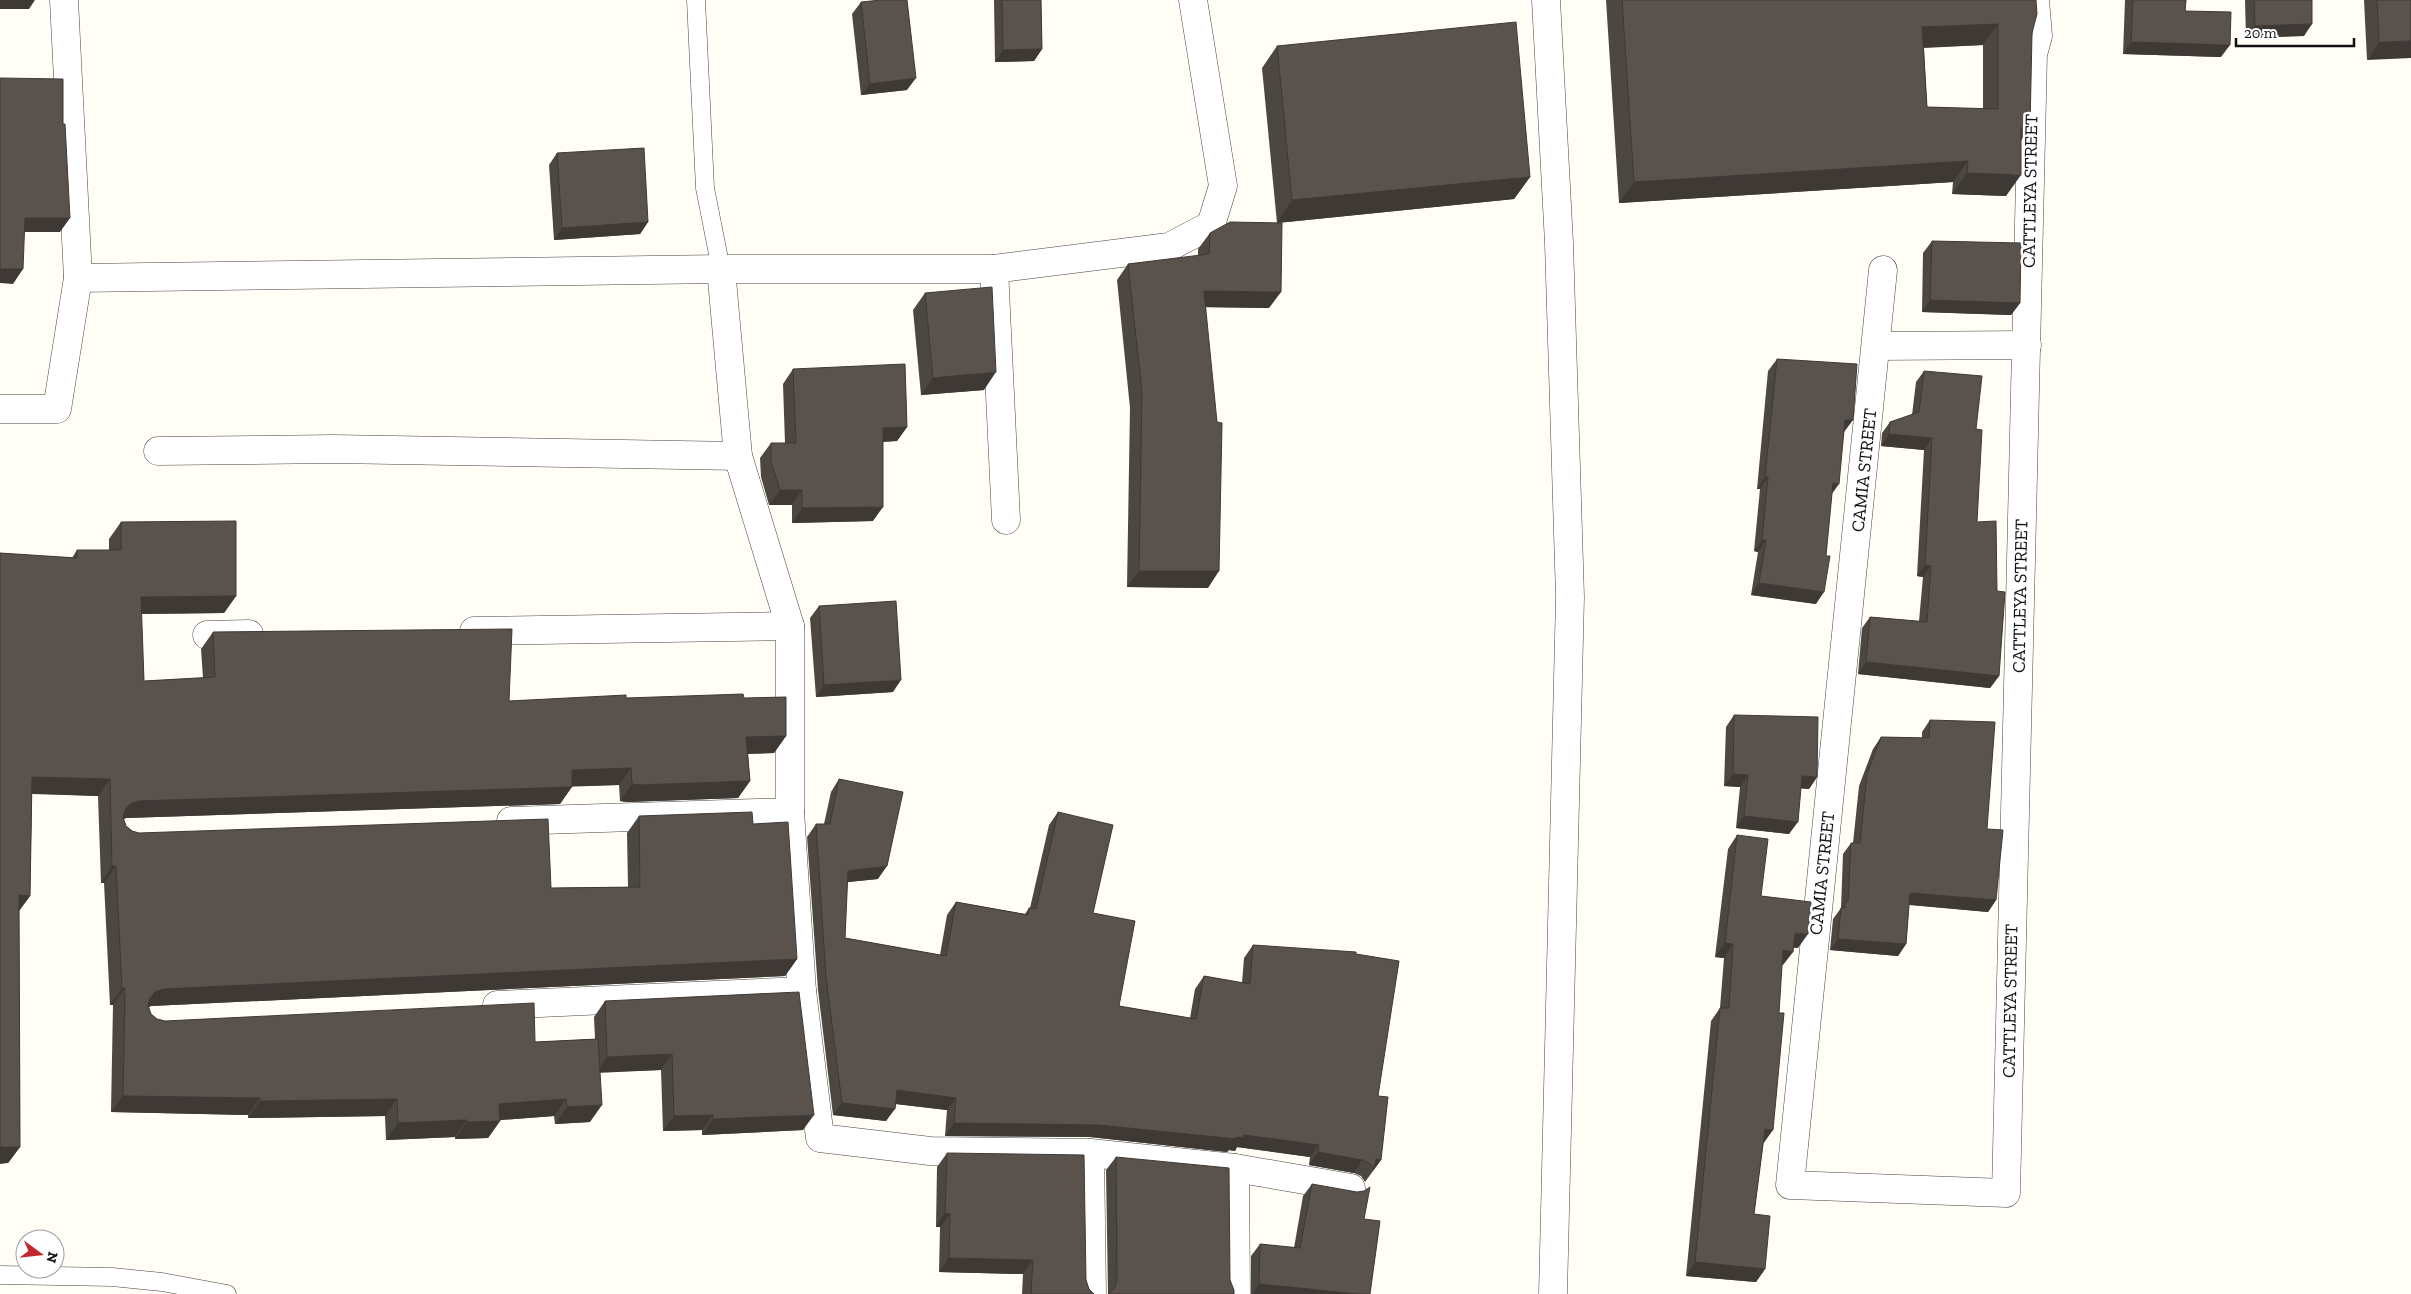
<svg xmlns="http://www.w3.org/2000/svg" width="2411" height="1294" viewBox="0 0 2411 1294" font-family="'Zilla Slab',serif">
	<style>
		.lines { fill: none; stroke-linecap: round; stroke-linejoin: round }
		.service-casing { stroke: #444; stroke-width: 19 }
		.minor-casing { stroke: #444; stroke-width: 29 }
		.service { stroke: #fff; stroke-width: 18 }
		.minor { stroke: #fff; stroke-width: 28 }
		.wall { fill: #4d4742; fill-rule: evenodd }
		.shaded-wall { fill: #3f3936 }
		.building { fill: #5a524d; stroke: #3f3936; fill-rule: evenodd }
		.labels { text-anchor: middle; stroke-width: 5; stroke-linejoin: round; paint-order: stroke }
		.street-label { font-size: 18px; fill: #111; stroke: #fff }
	</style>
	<rect width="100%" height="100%" fill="#fffdf5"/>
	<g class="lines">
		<defs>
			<g id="service">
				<polyline points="696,0 705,188 721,269"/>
				<polyline points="0,1275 112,1277 162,1282 227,1294"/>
			</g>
			<g id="minor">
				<polyline points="1546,0 1559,243 1570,597 1553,1294"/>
				<polyline points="721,269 738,456 790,626 790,812 802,991 820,1138 930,1151 1090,1153 1235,1168 1351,1188"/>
				<polyline points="994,269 1006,520"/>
				<polyline points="1883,270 1790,1185 2006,1193 2033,54 2038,36 2035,0"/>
				<polyline points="78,278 721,269 994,269 1169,247 1211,225 1223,186 1193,0"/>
				<polyline points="1877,346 2027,345"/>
				<polyline points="0,409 57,409 78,278 64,0"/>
				<polyline points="158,451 334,449 738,456"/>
				<polyline points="474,631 790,626"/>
				<polyline points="207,635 249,634"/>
				<polyline points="511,821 790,812"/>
				<polyline points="497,1005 802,991"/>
				<polyline points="1090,1153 1092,1294"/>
				<polyline points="1235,1168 1236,1294"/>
			</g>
		</defs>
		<use href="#service" class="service-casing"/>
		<use href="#minor" class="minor-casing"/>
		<use href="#service" class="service"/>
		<use href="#minor" class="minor"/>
	</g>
	<g class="wall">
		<polygon points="994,0 1041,0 1042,49 1034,61 995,62"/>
		<path d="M 1606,0 L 2036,0 L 2021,140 L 2006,196 L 1952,194 L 1953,182 L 1619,203 ZM 1983,45 L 1983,109 L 1927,107 L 1924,48 Z"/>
		<polygon points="2125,0 2186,0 2185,11 2221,57 2123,54"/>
		<polygon points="2245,0 2312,0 2304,36 2246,38"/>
		<polygon points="2364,0 2411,0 2367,60"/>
		<polygon points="861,2 907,90 861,95 852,14"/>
		<polygon points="1277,46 1530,177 1514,199 1277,223 1262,68"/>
		<polygon points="557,153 648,222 640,234 554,240 549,165"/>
		<polygon points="1210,233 1269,308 1206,307 1208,588 1127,587 1130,408 1117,280 1128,264 1198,256 1198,249"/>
		<polygon points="1932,241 2020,303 2011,315 1922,312 1923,253"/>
		<polygon points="925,293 984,390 921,395 913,310"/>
		<polygon points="1777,359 1844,432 1832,493 1816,604 1751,595 1758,552 1754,551 1760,489 1757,489 1768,371"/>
		<polygon points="793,369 907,427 897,441 883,442 873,521 792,523 792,505 769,505 761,477 760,458 771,443 785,443 783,384"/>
		<polygon points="1924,371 1976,429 1977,522 1997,591 1999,676 1990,688 1858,674 1862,628 1870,617 1919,621 1923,577 1917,576 1924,450 1881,446 1882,433 1890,422 1912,415 1916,382"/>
		<polygon points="121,522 236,596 224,613 141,614 144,681 203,678 201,649 213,632 509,701 626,698 744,698 786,736 774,753 748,754 750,781 738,798 627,802 620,801 619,785 572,786 560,804 126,818 124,819 126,826 132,831 139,833 551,888 628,887 627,833 639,816 753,824 797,959 785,976 151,1006 149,1007 151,1014 157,1019 165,1021 535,1042 595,1039 594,1017 605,1001 803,1130 702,1135 702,1130 663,1131 661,1070 600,1072 590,1122 555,1124 554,1116 500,1120 500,1121 488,1138 455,1139 455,1137 386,1140 385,1116 248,1118 248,1115 111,1112 113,1005 110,1005 104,883 101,883 98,796 32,794 30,896 19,911 20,1147 8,1163 0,553 72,558 77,550 109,550 109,539"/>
		<polygon points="819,606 893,692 816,697 810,618"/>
		<polygon points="1734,715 1817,777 1809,789 1801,788 1789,834 1736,828 1740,787 1724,786 1726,727"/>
		<polygon points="1930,720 1987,829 1996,900 1988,912 1909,905 1906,944 1898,956 1830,950 1833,919 1841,908 1843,854 1851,843 1853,843 1859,786 1873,749 1881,737 1922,738 1922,732"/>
		<polygon points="839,779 878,879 847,882 845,938 940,955 947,915 956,902 1025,914 1029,908 1030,908 1049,825 1058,812 1093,913 1119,1006 1190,1018 1195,989 1204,976 1242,983 1244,958 1253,945 1356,954 1378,1096 1381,1160 1365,1182 1361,1176 1354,1173 1309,1165 1310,1157 1237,1147 1235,1151 1229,1150 1227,1152 1090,1137 945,1136 947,1110 895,1104 886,1121 833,1115 818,990 807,837 816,824 824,824 831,792"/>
		<polygon points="1737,835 1761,896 1798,948 1793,947 1793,952 1782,965 1763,1144 1754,1214 1765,1269 1756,1282 1686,1276 1711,1021 1720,1008 1724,958 1715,957 1728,849"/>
		<polygon points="947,1153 1086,1280 1089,1289 1094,1294 1022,1294 1023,1274 939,1272 940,1227 936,1227 937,1167"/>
		<polygon points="1116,1157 1230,1280 1108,1294 1106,1170"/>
		<polygon points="1312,1184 1364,1219 1370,1294 1251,1294 1251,1256 1260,1244 1294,1248 1303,1196"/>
	</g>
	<g class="shaded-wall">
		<polygon points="0,0 35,0 29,9 0,9"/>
		<polygon points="1998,24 1983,45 1908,48 1922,27"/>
		<polygon points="2312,24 2304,36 2246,38 2255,26"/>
		<polygon points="2411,41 2411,58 2367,60 2379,42"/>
		<polygon points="2131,42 2230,45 2221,57 2123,54"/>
		<polygon points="1042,49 1034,61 995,62 1003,50"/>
		<polygon points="916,78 907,90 861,95 870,84"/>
		<polygon points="2021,128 2030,128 2015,149"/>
		<polygon points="1968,161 1953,182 1619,203 1634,182"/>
		<polygon points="1967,173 2021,175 2006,196 1952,194"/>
		<polygon points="1530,177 1514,199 1277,223 1292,200"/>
		<polygon points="25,218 70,218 60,232 15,232"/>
		<polygon points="648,222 640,234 554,240 562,228"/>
		<polygon points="0,269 23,269 13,284 0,283"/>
		<polygon points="1204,291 1281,292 1269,308 1193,307"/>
		<polygon points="1930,300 2020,303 2011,315 1922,312"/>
		<polygon points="996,372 984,390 921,395 933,378"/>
		<polygon points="1845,420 1853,420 1844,432 1837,432"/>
		<polygon points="907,427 897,441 873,442 883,428"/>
		<polygon points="1889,434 1932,438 1924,450 1881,446"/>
		<polygon points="1765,477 1768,477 1760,489 1757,489"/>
		<polygon points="1833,483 1839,484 1831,495"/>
		<polygon points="780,490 802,490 792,505 769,505"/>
		<polygon points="883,507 873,521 792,523 802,508"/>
		<polygon points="1762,540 1766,540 1758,552 1754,551"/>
		<polygon points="1925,565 1931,566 1923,577 1917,576"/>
		<polygon points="1139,571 1219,571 1208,588 1127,587"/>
		<polygon points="1759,583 1824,592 1816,604 1751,595"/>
		<polygon points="236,596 224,613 129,614 141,597"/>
		<polygon points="1866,662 1999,676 1990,688 1858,674"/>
		<polygon points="901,680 893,692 816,697 824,685"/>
		<polygon points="786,736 774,753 735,754 746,737"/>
		<polygon points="631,768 619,785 560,787 572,770"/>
		<polygon points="1733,774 1748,775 1740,787 1724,786"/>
		<polygon points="1802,776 1817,777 1809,789 1794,788"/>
		<polygon points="32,777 110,779 98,796 20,793"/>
		<polygon points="750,781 738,798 627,802 620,801 632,784"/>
		<polygon points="572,787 560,804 126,818 118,821 125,810 130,804 138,801"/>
		<polygon points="1744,816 1798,822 1789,834 1736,828"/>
		<polygon points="112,866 116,866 104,883 101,883"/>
		<polygon points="887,866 878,879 839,883 848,871"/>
		<polygon points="1910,893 1996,900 1988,912 1902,904"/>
		<polygon points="19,895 30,896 18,912"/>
		<polygon points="1795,933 1808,934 1798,948 1785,947"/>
		<polygon points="1838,939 1906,944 1898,956 1830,950"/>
		<polygon points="1725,943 1733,944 1724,958 1715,957"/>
		<polygon points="1783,950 1793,952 1783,965 1774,964"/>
		<polygon points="797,959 785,976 151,1006 143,1009 150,998 155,992 163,989"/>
		<polygon points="122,988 125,988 113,1005 110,1005"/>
		<polygon points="672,1054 661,1070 596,1073 607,1057"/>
		<polygon points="897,1090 956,1098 947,1110 888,1103"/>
		<polygon points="123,1096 260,1098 248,1115 111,1112"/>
		<polygon points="397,1099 385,1116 248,1118 260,1101"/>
		<polygon points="566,1099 554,1116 487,1121 499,1104"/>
		<polygon points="842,1103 895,1109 886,1121 833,1115"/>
		<polygon points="602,1105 590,1122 555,1124 567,1107"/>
		<polygon points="713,1115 702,1130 663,1131 674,1116"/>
		<polygon points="814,1115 803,1130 702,1135 713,1119"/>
		<polygon points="467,1120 455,1137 386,1140 398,1123"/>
		<polygon points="500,1121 488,1138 455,1139 467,1122"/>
		<polygon points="954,1123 1099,1125 1236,1137 1244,1135 1319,1145 1310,1157 1237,1147 1235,1151 1229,1150 1227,1152 1090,1137 945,1136"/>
		<polygon points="1765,1129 1773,1130 1763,1144"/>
		<polygon points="0,1147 20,1147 8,1163 0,1164"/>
		<polygon points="1318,1152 1362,1160 1354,1173 1309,1165"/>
		<polygon points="1376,1159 1381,1160 1372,1172 1374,1169"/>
		<polygon points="945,1213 950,1214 940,1227 936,1227"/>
		<polygon points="949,1258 1033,1260 1023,1274 939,1272"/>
		<polygon points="1695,1262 1765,1269 1756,1282 1686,1276"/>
		<polygon points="1259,1284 1357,1294 1253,1294"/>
	</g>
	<g class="building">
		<polygon points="881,0 907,0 916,78 870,84 861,2"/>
		<polygon points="1002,0 1041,0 1042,49 1003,50"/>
		<path d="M 1622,0 L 2036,0 L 2037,14 L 2032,33 L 2030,128 L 2021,128 L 2021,175 L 1967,173 L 1968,161 L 1634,182 ZM 1998,24 L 1998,109 L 1927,107 L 1922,27 Z"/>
		<polygon points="2133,0 2186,0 2185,11 2231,12 2230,45 2131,42"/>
		<polygon points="2254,0 2312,0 2312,24 2255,26"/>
		<polygon points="2377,0 2411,0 2411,41 2379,42"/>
		<polygon points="1516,22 1530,177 1292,200 1277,46"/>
		<polygon points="0,78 63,79 63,124 65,124 70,218 25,218 23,269 0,269"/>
		<polygon points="644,148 648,222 562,228 557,153"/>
		<polygon points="1230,222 1282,223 1281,292 1204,291 1217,422 1222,423 1219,571 1139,571 1142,392 1128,264 1209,254 1210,233"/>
		<polygon points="1932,241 2021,243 2020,303 1930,300"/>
		<polygon points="992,287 996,372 933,378 925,293"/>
		<polygon points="1777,359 1857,364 1853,420 1845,420 1839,484 1833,483 1826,556 1830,556 1824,592 1759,583 1766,540 1762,540 1768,477 1765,477"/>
		<polygon points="905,364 907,427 883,428 883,507 802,508 802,490 780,490 771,462 771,443 796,443 793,369"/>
		<polygon points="1924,371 1982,376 1976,429 1982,430 1977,522 1996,521 1997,591 2005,592 1999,676 1866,662 1870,617 1927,622 1931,566 1925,565 1932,438 1889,434 1890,422 1919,412"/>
		<polygon points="236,521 236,596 141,597 144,681 215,677 213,632 512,629 509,701 626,695 626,698 743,694 744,698 786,697 786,736 746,737 750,781 639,785 632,784 631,768 572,770 572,787 138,801 130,804 125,810 123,818 126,826 132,831 139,833 548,819 551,888 640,887 639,816 752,812 753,824 788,822 797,959 163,989 155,992 150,998 148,1006 151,1014 157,1019 165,1021 534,1003 535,1042 598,1039 602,1105 567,1107 566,1099 499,1104 500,1121 467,1122 467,1120 398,1123 397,1099 260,1101 260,1098 123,1096 125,988 122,988 116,866 112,866 110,779 32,777 30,896 19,895 20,1147 0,1147 0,553 77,558 77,550 121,550 121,522"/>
		<polygon points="896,601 901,680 824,685 819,606"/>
		<polygon points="1734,715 1818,717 1817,777 1802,776 1798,822 1744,816 1748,775 1733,774"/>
		<polygon points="1930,720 1995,722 1987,829 2003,830 1996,900 1910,893 1906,944 1838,939 1841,908 1845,908 1845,902 1848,902 1851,843 1860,843 1867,774 1881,737 1929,738"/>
		<polygon points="839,779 903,792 887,866 848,871 845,938 946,956 956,902 1028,915 1029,908 1036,909 1058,812 1113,825 1093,913 1135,921 1119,1006 1196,1019 1204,976 1250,984 1253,945 1356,952 1356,954 1399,961 1378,1096 1388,1097 1381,1160 1376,1159 1374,1169 1369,1163 1362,1160 1318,1152 1319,1145 1244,1135 1243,1138 1236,1137 1236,1139 1099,1125 954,1123 956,1098 897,1090 895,1109 842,1103 826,977 816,824 830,824"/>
		<polygon points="1737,835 1768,839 1761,896 1811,902 1808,934 1795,933 1793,952 1783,950 1779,1013 1784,1013 1773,1130 1765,1129 1754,1214 1770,1216 1765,1269 1695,1262 1720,1008 1729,1008 1733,944 1725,943"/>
		<polygon points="799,992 814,1115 713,1119 713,1115 674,1116 672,1054 607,1057 605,1001"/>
		<polygon points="947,1153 1084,1155 1086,1280 1089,1289 1094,1294 1031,1294 1033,1260 949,1258 950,1214 945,1213"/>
		<polygon points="1116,1157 1229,1168 1230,1280 1234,1290 1234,1294 1108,1294 1110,1293 1115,1287 1117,1280"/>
		<polygon points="1312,1184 1357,1192 1364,1191 1370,1187 1364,1219 1380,1221 1370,1294 1357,1294 1259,1284 1260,1244 1300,1248"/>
	</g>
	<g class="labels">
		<g class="street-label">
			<text transform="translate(2030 191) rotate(-89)" y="6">CATTLEYA STREET</text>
			<text transform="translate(1864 470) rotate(-84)" y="6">CAMIA STREET</text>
			<text transform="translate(2020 596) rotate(-89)" y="6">CATTLEYA STREET</text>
			<text transform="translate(1822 873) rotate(-84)" y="6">CAMIA STREET</text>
			<text transform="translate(2010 1001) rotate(-89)" y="6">CATTLEYA STREET</text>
		</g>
	</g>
	<g transform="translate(40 1254) rotate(105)"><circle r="24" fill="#ffffff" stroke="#a0a0a0"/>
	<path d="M0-4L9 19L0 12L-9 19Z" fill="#c4262e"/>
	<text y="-8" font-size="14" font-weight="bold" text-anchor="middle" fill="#111111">N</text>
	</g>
	<path d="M2236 38v8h118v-8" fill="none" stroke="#111111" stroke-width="2.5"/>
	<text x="2244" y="38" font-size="15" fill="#111111" stroke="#ffffff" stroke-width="4" paint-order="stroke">20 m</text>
</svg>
